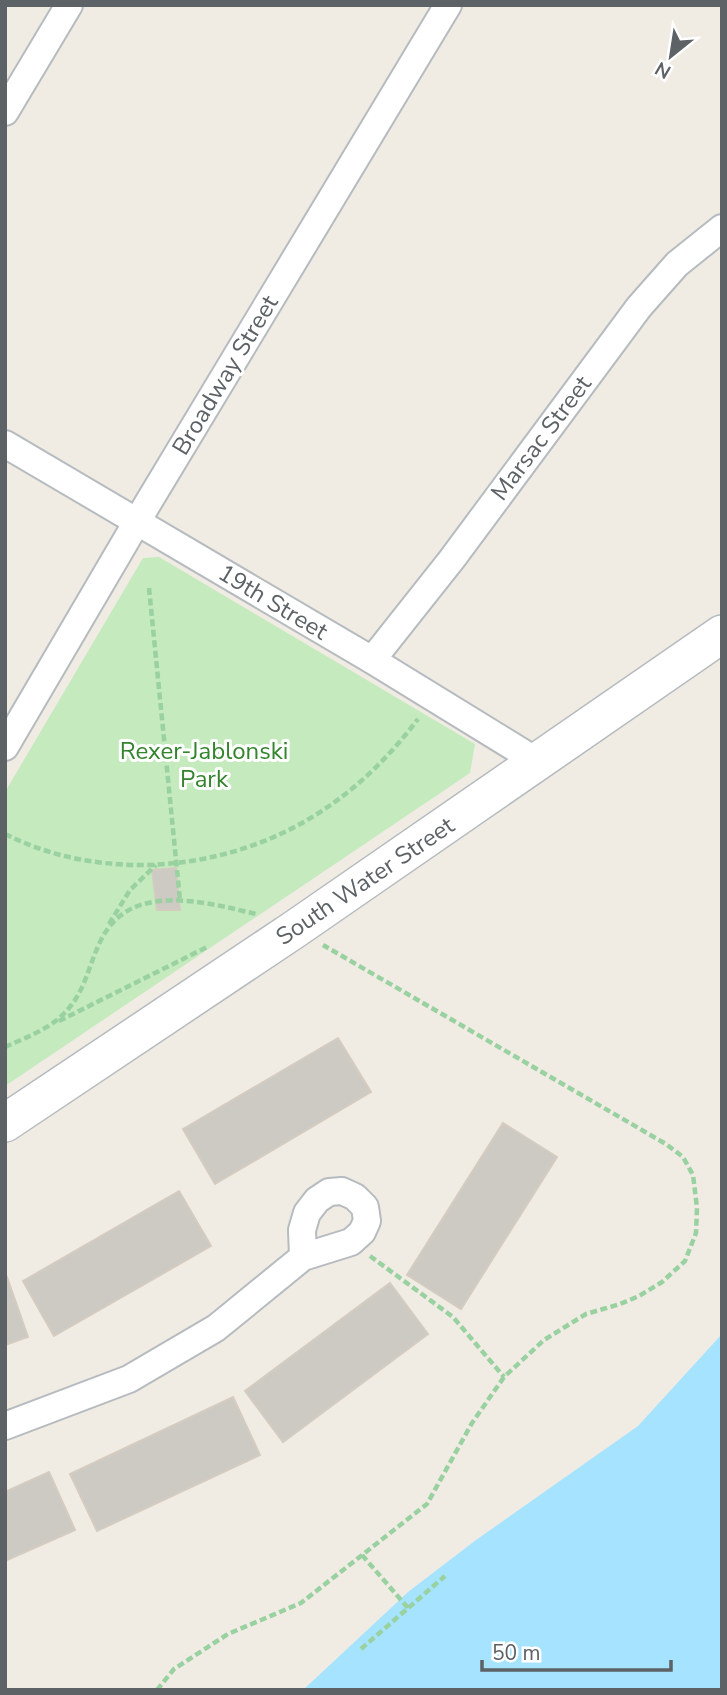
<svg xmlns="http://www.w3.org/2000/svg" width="727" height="1695" viewBox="0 0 727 1695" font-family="'Nunito Sans',sans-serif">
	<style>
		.green { fill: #c4eabe }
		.water { fill: #a5e3ff }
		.building { fill: #cdc9c3; stroke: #d5ccc1; stroke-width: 2 }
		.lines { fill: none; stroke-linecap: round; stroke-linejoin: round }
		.street-casing { stroke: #b6bbbf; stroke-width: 30 }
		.secondary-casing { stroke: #b5babf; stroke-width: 40 }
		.path { stroke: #99d1a1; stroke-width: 4.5; stroke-dasharray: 7 3.5; stroke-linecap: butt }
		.street { stroke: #fff; stroke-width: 26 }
		.secondary { stroke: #fff; stroke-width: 37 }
		.labels { text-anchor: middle; stroke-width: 6; stroke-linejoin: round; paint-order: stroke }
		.street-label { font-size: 24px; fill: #5c6266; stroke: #fff }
		.park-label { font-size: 24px; fill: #33842c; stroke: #fff }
	</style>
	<rect width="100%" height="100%" fill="#f0ece4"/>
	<polygon class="green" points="159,557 475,744 470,773 5,1086 5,792 143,558"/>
	<polygon class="water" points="722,1334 722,1690 303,1690 408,1592 476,1540 638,1426"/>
	<g class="building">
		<polygon points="176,868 180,910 157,910 152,870"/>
		<polygon points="338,1038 371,1092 215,1184 183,1129"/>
		<polygon points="503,1123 557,1157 461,1309 407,1275"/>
		<polygon points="179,1191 211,1246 54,1336 23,1281"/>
		<polygon points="7,1277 28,1337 5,1345 5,1278"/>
		<polygon points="390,1283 428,1334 283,1442 245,1391"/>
		<polygon points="233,1397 260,1455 97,1531 70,1474"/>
		<polygon points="49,1472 75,1530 5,1561 5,1492"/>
	</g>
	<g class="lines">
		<defs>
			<g id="street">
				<polyline points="5,112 69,5"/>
				<polyline points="5,444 372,660 538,762"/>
				<polyline points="372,660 452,559 639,307 677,264 722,228"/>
				<polyline points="5,747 148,503 448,5"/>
				<polyline points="5,1426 129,1379 216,1328 303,1257 351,1242 362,1232 367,1221 365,1207 355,1197 342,1191 329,1192 317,1200 307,1213 302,1230 303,1257"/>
			</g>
			<polyline id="secondary" points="5,1123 295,929 722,634"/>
		</defs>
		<use href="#street" class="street-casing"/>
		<use href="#secondary" class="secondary-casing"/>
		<g class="path">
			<polyline points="149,588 180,900"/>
			<path d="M 5,834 C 102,883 226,872 317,814 C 357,789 390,756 418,719"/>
			<polyline points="109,924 130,890 156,865"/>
			<polyline points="59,1021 209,946"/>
			<path d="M 5,1047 C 27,1037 53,1028 69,1008 C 86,988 89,964 101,940 C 130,881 205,902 256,914"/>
			<polyline points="370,1256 453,1317 504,1377"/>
			<polyline points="362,1555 408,1608"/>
			<polyline points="361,1649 445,1576"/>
			<polyline points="157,1690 174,1669 228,1634 301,1603 427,1504 472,1423 504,1377 544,1340 586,1314 620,1304 639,1296 662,1282 685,1261 696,1233 697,1208 693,1175 683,1157 666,1144 323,945"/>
		</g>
		<use href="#street" class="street"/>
		<use href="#secondary" class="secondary"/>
	</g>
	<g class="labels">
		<g class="street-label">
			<text transform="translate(225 375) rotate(-59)" y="8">Broadway Street</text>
			<text transform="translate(541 438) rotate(-53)" y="8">Marsac Street</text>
			<text transform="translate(273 602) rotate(31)" y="8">19th Street</text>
			<text transform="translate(365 881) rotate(-34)" y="8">South Water Street</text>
		</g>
		<g class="park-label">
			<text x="204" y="759">Rexer-Jablonski<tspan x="204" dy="28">Park</tspan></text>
		</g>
	</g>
	<rect width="727" height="1695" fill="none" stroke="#5c6266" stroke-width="14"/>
	<g transform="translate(671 56) rotate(210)" stroke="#ffffff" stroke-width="5" paint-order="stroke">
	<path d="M0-5L12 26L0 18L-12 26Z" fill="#5c6266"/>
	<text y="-10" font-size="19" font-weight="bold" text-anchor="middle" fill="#5c6266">N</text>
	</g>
	<path d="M482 1660v10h189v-10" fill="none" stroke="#5c6266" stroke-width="3.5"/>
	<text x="492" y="1660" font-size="21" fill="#5c6266" stroke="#ffffff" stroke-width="5" paint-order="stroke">50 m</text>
</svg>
